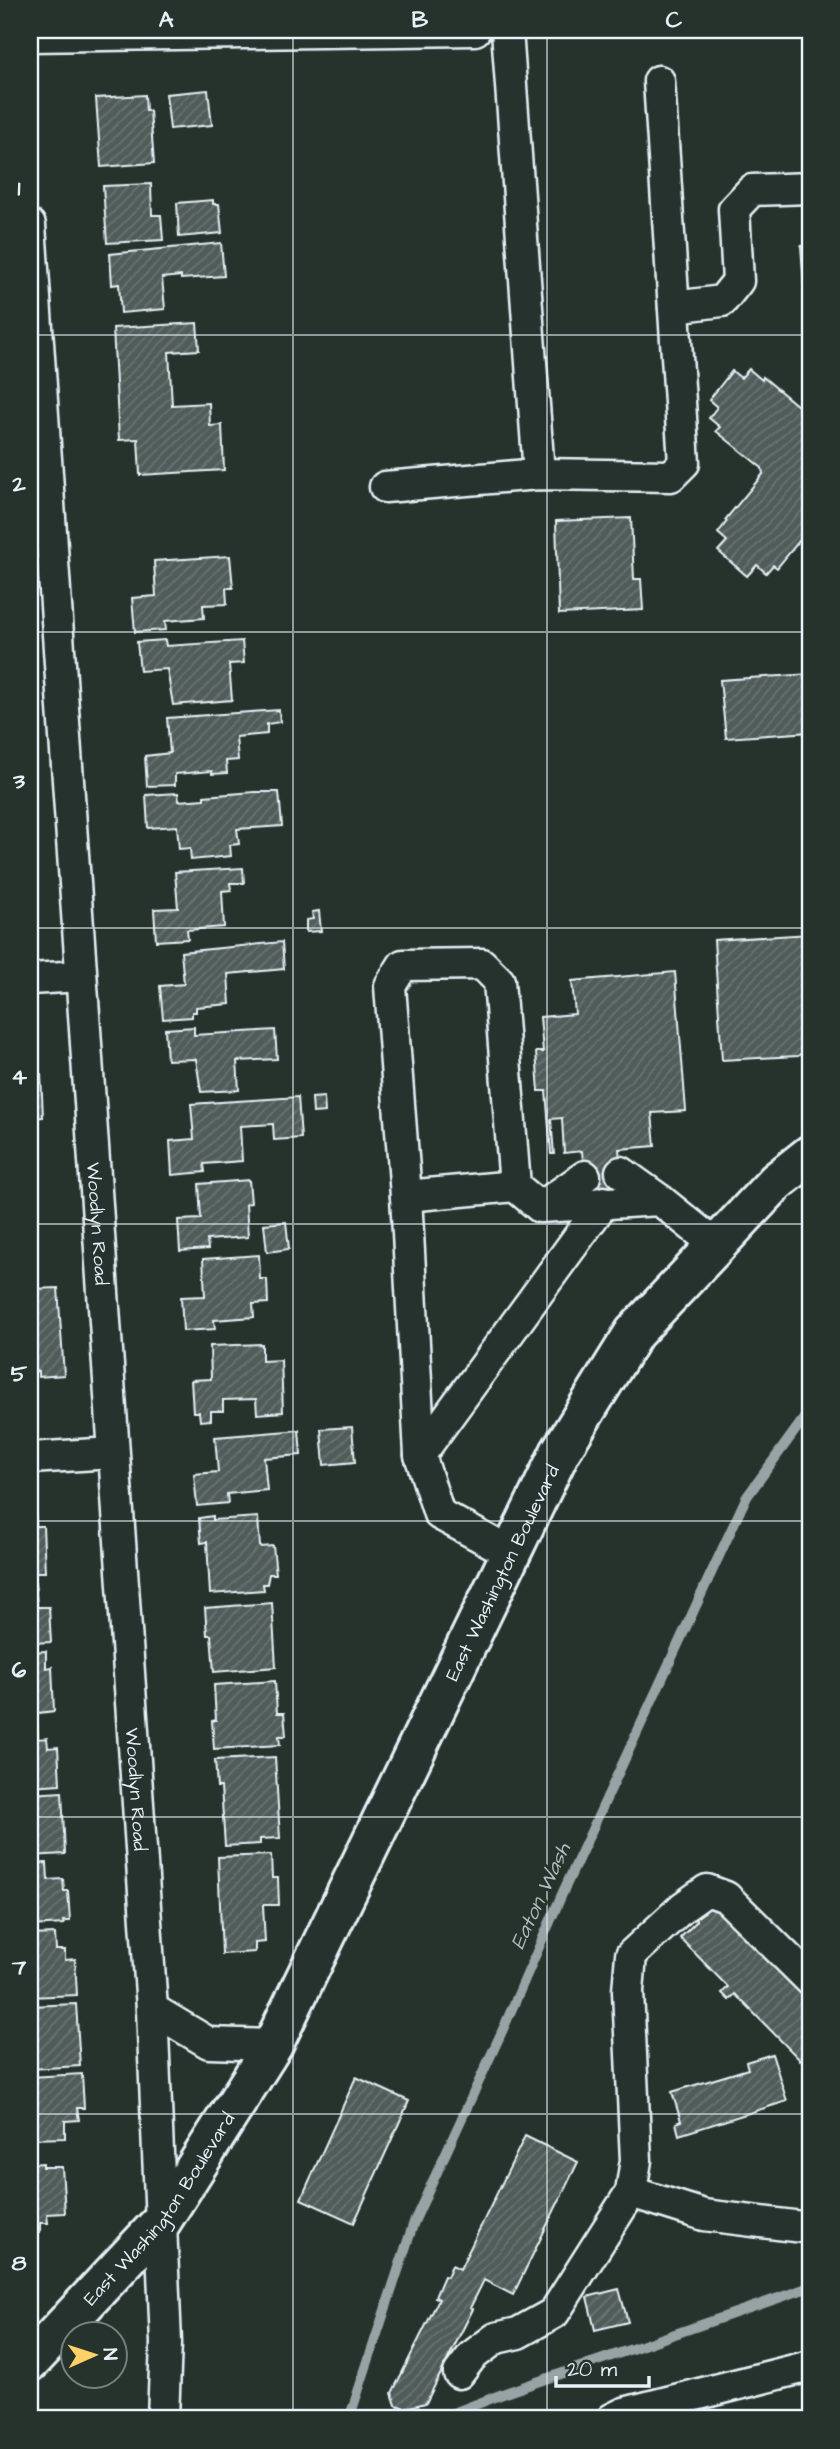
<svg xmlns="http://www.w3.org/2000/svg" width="840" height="2449" viewBox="0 0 840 2449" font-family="'Architects Daughter',sans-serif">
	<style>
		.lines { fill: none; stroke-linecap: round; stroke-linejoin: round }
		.stream { stroke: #98a3a5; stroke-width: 10 }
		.building { fill: url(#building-hatch); stroke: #e8f1f8; stroke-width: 2 }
		.minor-casing { stroke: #e8f1f8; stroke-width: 35 }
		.major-casing { stroke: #e8f1f8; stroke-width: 44 }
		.minor { stroke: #26332d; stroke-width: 30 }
		.major { stroke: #26332d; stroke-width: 38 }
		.grid { fill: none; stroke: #e8f1f8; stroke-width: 2; stroke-opacity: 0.55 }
		.labels { text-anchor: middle; stroke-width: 6; stroke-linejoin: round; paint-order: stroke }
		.street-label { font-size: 19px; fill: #e8f1f8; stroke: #26332d }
		.water-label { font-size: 21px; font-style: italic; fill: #b3bdc0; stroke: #26332d }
		.neatline { fill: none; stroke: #e8f1f8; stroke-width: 2.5 }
		.grid-label { font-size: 23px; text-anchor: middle; font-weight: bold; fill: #e8f1f8 }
	</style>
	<defs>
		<pattern id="building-hatch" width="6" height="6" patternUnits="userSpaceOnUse" patternTransform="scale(1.75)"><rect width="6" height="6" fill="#505c59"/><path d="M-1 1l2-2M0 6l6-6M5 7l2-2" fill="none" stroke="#697472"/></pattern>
	</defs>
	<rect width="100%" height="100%" fill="#26332d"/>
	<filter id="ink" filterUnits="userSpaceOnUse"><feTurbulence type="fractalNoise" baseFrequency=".0143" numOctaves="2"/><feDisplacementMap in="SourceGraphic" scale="14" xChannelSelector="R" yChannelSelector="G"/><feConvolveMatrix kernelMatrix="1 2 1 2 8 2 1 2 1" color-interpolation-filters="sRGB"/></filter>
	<g filter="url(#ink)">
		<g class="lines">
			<g class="stream">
				<polyline points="349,2419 414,2222 504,2027 563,1892 746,1498 810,1410"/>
				<polyline points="438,2419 508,2392 810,2287"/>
			</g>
		</g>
		<g class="building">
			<polygon points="208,90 212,125 170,129 166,94"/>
			<polygon points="145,95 146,111 150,111 154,163 101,167 96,98"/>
			<polygon points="151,184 152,215 161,215 163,240 107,243 103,186"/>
			<polygon points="213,200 213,204 219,204 222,233 179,237 177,203"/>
			<polygon points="221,243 224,276 181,279 181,276 162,278 165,309 121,313 119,284 112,285 110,254"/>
			<polygon points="810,245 810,365 801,246"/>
			<polygon points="197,323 199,350 169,352 172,405 209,403 210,426 222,425 224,470 140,475 138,439 119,440 113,328"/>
			<polygon points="749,369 762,380 763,377 810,416 810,528 777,568 773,565 766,573 757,565 747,576 718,551 727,541 718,533 727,521 725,520 763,474 762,468 716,431 720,427 709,418 717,407 709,400 732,371 741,378"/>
			<polygon points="631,518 634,579 641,579 643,610 559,614 556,521"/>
			<polygon points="230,556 233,588 226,588 227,604 203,605 204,618 165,621 166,630 135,632 132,598 156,596 154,561"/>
			<polygon points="165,640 166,646 242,641 244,663 229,664 232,700 173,705 167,669 140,671 137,642"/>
			<polygon points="810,674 810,732 726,738 720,680"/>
			<polygon points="279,710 280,722 267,724 267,734 236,737 238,760 226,761 227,773 212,774 212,771 175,774 175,785 147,786 145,756 170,753 167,718"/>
			<polygon points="255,792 279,792 282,826 237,829 239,844 230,845 231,856 191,860 190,848 179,849 177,826 148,828 146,795 178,793 179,801 204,799 204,796"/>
			<polygon points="243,868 244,883 230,883 231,890 222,891 224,927 187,930 188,939 156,941 154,909 178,908 175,872"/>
			<polygon points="319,911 321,931 306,932 306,920 313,919 312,912"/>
			<polygon points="810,934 810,1046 798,1056 722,1060 714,940"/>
			<polygon points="282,942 284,969 228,974 230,1004 196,1007 196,1012 192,1012 192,1017 163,1019 160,986 184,984 181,952"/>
			<polygon points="675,972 686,1111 652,1113 655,1146 619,1149 623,1189 586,1192 582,1151 564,1153 562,1118 551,1119 554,1154 551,1154 546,1091 539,1091 536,1052 543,1052 540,1017 575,1014 572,981"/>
			<polygon points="194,1027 194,1035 275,1030 277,1059 237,1061 239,1090 201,1092 196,1059 167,1060 165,1029"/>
			<polygon points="30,1049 34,1049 35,1074 41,1074 43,1117 30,1118"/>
			<polygon points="298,1097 301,1138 274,1140 273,1124 240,1126 242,1161 204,1164 205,1172 172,1175 170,1141 194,1139 191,1104"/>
			<polygon points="324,1097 325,1112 313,1113 312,1098"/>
			<polygon points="249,1180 251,1203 246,1204 248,1237 207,1240 208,1249 180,1251 178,1220 201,1219 199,1184"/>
			<polygon points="286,1222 289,1249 267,1252 264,1224"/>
			<polygon points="259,1255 260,1279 267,1279 268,1303 253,1304 254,1317 214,1320 215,1329 183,1331 181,1297 205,1296 203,1259"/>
			<polygon points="58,1288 64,1375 38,1377 38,1371 30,1372 30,1289"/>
			<polygon points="262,1344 262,1361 281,1360 283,1412 257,1414 256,1399 223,1400 223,1411 211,1411 211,1420 200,1421 199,1412 193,1412 191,1380 211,1379 210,1346"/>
			<polygon points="352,1427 355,1462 324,1465 321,1429"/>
			<polygon points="299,1430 301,1455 264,1458 267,1490 227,1494 228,1503 197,1506 194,1474 218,1472 215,1437"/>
			<polygon points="35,1509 36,1526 43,1526 45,1572 30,1572 30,1510"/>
			<polygon points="213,1516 213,1520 258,1517 260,1547 273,1546 276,1574 269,1574 267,1584 263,1584 264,1590 210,1594 207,1542 201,1543 199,1518"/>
			<polygon points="30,1581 35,1581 37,1607 49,1607 51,1642 30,1643"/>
			<polygon points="272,1603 276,1667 214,1672 211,1635 207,1635 205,1608"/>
			<polygon points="46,1651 46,1668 52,1667 54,1711 30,1714 30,1652"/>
			<polygon points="275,1681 277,1713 284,1713 286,1736 279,1736 280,1745 214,1749 212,1721 216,1720 214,1685"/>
			<polygon points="30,1723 37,1723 38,1739 47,1738 48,1748 58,1747 60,1784 30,1786"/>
			<polygon points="275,1757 280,1838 260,1839 260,1844 225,1846 221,1787 217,1787 215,1760"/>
			<polygon points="62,1792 65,1854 30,1856 30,1794"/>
			<polygon points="271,1855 272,1878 278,1878 279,1905 263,1905 265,1942 255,1943 255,1952 222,1954 218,1857"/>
			<polygon points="47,1863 48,1880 63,1879 64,1891 68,1891 70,1921 63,1921 64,1924 30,1926 30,1864"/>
			<polygon points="716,1903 810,1998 810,2013 808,2015 810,2018 810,2063 804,2057 800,2060 735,1994 729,2000 722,1993 728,1987 680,1938 697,1921 686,1910"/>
			<polygon points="55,1934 56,1950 65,1950 65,1960 75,1959 77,1995 30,1997 30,1935"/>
			<polygon points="76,2004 80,2066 30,2069 30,2006"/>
			<polygon points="772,2054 787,2101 679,2135 676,2123 681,2121 672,2092 748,2069 746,2062"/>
			<polygon points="82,2074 84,2108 77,2108 79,2120 65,2121 65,2138 30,2139 30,2077"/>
			<polygon points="356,2077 409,2101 354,2223 301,2199"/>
			<polygon points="525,2136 578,2162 513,2295 484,2280 470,2308 473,2309 426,2403 405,2408 396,2405 392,2393 439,2299 435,2297 444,2276 447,2277 452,2265 460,2269"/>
			<polygon points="43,2163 43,2167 62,2167 65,2213 47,2214 48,2223 40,2223 40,2233 30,2234 30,2164"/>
			<polygon points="619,2289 628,2322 595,2330 587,2297"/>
		</g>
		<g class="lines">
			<defs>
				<g id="minor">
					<polyline points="507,30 539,474"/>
					<polyline points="30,36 475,30"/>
					<path id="s1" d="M 30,225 L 152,2009 L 166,2343 L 163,2417 L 160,2419"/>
					<polyline points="674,307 722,301 738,281 734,209 752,190 810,188"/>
					<polyline points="385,487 539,474 671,476 684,463 659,81"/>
					<polyline points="30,979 81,976"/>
					<polyline points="621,1172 660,1200"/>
					<polyline points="406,1196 515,1186"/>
					<polyline points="542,1206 585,1176"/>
					<polyline points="420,1455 604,1202"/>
					<polyline points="30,1458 113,1453"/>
					<polyline points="511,1553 439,1514 420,1455 406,1196 390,986 403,965 482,964 499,981 515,1186 540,1207 660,1200 716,1245"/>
					<polyline points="152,2009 209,2043 273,2045"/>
					<polyline points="631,2192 704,2215 810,2228"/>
					<polyline points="459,2373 472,2356 496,2338 518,2333 554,2313 631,2192 636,2160 628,1991 631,1955 683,1907 707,1890 726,1897 810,1980"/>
					<polyline points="612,2419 624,2413 810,2366"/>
				</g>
				<g id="major">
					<path id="s2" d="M 30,2362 L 161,2222 L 273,2045 L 560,1452 L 634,1333 L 776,1182 L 810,1155"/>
				</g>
			</defs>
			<use href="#minor" class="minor-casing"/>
			<use href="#major" class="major-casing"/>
			<use href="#minor" class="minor"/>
			<use href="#major" class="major"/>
		</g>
	</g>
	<path class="grid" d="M 293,30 L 293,2419M 547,30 L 547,2419M 30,335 L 810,335M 30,632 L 810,632M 30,928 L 810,928M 30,1224 L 810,1224M 30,1521 L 810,1521M 30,1817 L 810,1817M 30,2114 L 810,2114"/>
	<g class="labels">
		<g class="street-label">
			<text dy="7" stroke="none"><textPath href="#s1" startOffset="1001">Woodlyn Road</textPath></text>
			<text dy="7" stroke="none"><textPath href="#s2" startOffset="926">East Washington Boulevard</textPath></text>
			<text dy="7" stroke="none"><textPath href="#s1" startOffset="1568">Woodlyn Road</textPath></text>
			<text dy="7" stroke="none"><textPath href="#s2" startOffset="201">East Washington Boulevard</textPath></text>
		</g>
		<g class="water-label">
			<text transform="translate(540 1896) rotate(-65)" y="7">Eaton Wash</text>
		</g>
	</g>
	<rect width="840" height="2449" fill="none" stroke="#26332d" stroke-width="77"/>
	<g transform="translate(94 2355) rotate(87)"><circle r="33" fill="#26332d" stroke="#747f7e" stroke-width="2"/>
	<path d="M0-5L12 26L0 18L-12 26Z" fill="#ffd166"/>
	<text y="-10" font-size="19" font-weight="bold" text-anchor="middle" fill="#e8f1f8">N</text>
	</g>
	<path d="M556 2376v10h93v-10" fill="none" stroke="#e8f1f8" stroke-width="3.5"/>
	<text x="567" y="2376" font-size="21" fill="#e8f1f8" stroke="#26332d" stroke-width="5" paint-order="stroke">20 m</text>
	<rect x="38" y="38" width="764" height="2372" class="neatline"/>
	<g class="grid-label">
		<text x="166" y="27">A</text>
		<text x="420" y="27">B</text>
		<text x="674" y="27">C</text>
		<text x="19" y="195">1</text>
		<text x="19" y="491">2</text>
		<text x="19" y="788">3</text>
		<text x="19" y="1084">4</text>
		<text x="19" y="1381">5</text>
		<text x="19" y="1677">6</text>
		<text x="19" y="1974">7</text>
		<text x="19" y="2270">8</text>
	</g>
</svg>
